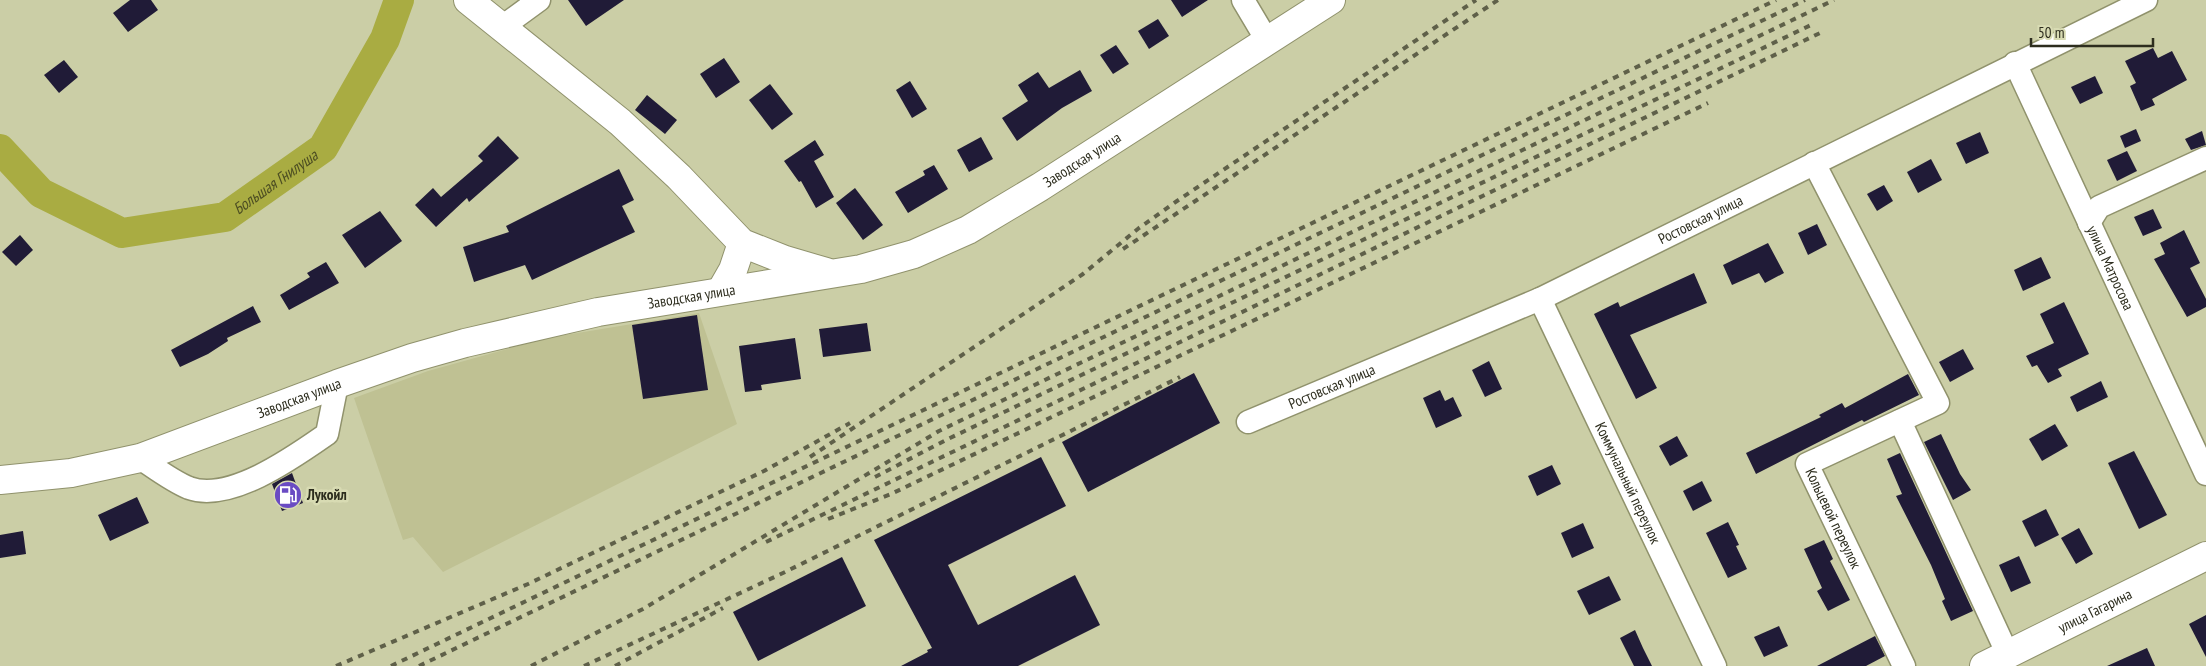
<svg xmlns="http://www.w3.org/2000/svg" width="2206" height="666" viewBox="0 0 2206 666" font-family="'PT Sans Narrow',sans-serif">
	<style>
		.built { fill: #bfc193 }
		.lines { fill: none; stroke-linecap: round; stroke-linejoin: round }
		.river { stroke: #a9ac42; stroke-width: 30 }
		.building { fill: #201b37 }
		.minor-casing { stroke: #90926c; stroke-width: 25 }
		.major-casing { stroke: #90926c; stroke-width: 30 }
		.minor { stroke: #fff; stroke-width: 22 }
		.major { stroke: #fff; stroke-width: 28 }
		.rail { stroke: #5f6049; stroke-width: 4; stroke-dasharray: 6 6; stroke-linecap: butt }
		.labels { text-anchor: middle; stroke-width: 5; stroke-linejoin: round; paint-order: stroke }
		.street-label { font-size: 15px; fill: #2d2d1e; stroke: #d8dbb3 }
		.poi-label { font-size: 15px; font-weight: bold; fill: #2d2d1e; stroke: #d8dbb3; text-anchor: start }
		.water-label { font-size: 16px; font-style: italic; fill: #4c4d22; stroke: #d8dbb3 }
	</style>
	<rect width="100%" height="100%" fill="#cbcea6"/>
	<polygon class="built" points="699,313 737,424 443,572 413,537 403,540 354,398 428,371 547,338"/>
	<g class="lines">
		<path class="river" id="s1" d="M 0,149 L 41,193 L 122,233 L 225,217 L 323,148 L 385,39 L 399,0"/>
	</g>
	<g class="building">
		<polygon points="130,0 151,0 158,10 128,32 113,13"/>
		<polygon points="568,0 624,0 586,26"/>
		<polygon points="1171,0 1208,0 1182,17"/>
		<polygon points="1158,19 1169,36 1149,49 1138,31"/>
		<polygon points="1116,45 1129,64 1113,74 1100,55"/>
		<polygon points="2153,48 2158,58 2172,51 2187,80 2152,99 2155,105 2141,111 2130,86 2136,83 2125,61"/>
		<polygon points="724,58 740,82 716,98 700,74"/>
		<polygon points="64,60 78,77 59,93 44,75"/>
		<polygon points="1080,70 1092,91 1062,108 1017,141 1002,118 1028,101 1018,85 1038,72 1049,88"/>
		<polygon points="2095,76 2103,93 2080,104 2071,87"/>
		<polygon points="910,81 927,109 912,118 896,90"/>
		<polygon points="770,84 793,114 772,130 749,100"/>
		<polygon points="647,95 677,120 665,134 635,110"/>
		<polygon points="2136,129 2141,141 2125,148 2120,136"/>
		<polygon points="2202,131 2206,145 2191,150 2185,139"/>
		<polygon points="1980,132 1989,153 1966,164 1956,143"/>
		<polygon points="498,136 519,158 469,202 467,198 436,227 415,205 433,188 441,197 483,161 478,156"/>
		<polygon points="981,137 993,159 969,172 957,150"/>
		<polygon points="815,140 824,155 814,161 834,197 816,208 801,181 799,182 784,161"/>
		<polygon points="2127,151 2137,171 2117,181 2107,160"/>
		<polygon points="1931,159 1942,180 1918,193 1907,172"/>
		<polygon points="934,165 948,189 908,213 895,192 925,175 923,171"/>
		<polygon points="619,169 634,200 622,206 635,232 532,280 525,265 474,282 463,247 509,232 506,226"/>
		<polygon points="1884,185 1893,201 1877,211 1867,194"/>
		<polygon points="855,188 883,225 863,240 836,203"/>
		<polygon points="2153,209 2162,228 2143,236 2134,217"/>
		<polygon points="380,211 402,241 365,268 342,235"/>
		<polygon points="1817,224 1827,245 1808,255 1798,233"/>
		<polygon points="2184,230 2200,263 2190,268 2206,299 2206,307 2187,317 2154,259 2165,254 2160,243"/>
		<polygon points="20,235 33,250 16,266 2,252"/>
		<polygon points="1768,243 1784,273 1765,283 1759,273 1732,285 1723,265"/>
		<polygon points="2041,257 2051,278 2023,291 2014,270"/>
		<polygon points="326,262 339,283 289,310 280,295 310,277 307,273"/>
		<polygon points="1694,273 1707,303 1630,335 1657,388 1636,399 1594,314 1618,302 1620,307"/>
		<polygon points="2064,302 2089,354 2058,369 2062,376 2048,383 2037,365 2032,367 2026,356 2054,343 2040,314"/>
		<polygon points="253,306 261,322 227,338 228,341 208,354 180,367 171,350"/>
		<polygon points="697,315 708,390 643,399 632,325"/>
		<polygon points="867,323 871,351 823,357 819,329"/>
		<polygon points="795,338 801,379 761,385 762,390 745,392 739,346"/>
		<polygon points="1963,349 1974,369 1950,382 1939,362"/>
		<polygon points="1489,361 1502,389 1485,397 1472,370"/>
		<polygon points="1194,373 1220,423 1088,492 1062,442"/>
		<polygon points="1908,374 1919,395 1864,422 1862,420 1756,474 1746,453 1821,417 1819,415 1842,403 1845,408"/>
		<polygon points="2101,381 2108,397 2077,412 2070,397"/>
		<polygon points="1440,390 1445,401 1453,397 1462,416 1436,428 1423,398"/>
		<polygon points="2055,424 2068,446 2042,461 2029,439"/>
		<polygon points="1941,434 1960,474 1971,490 1953,500 1924,442"/>
		<polygon points="1677,436 1688,456 1670,466 1659,446"/>
		<polygon points="2134,451 2167,515 2139,529 2108,463"/>
		<polygon points="1900,453 1973,611 1951,621 1942,601 1945,599 1931,565 1896,496 1902,494 1887,459"/>
		<polygon points="1041,457 1066,506 948,565 978,625 1075,575 1100,625 1018,666 901,666 928,652 927,650 932,648 874,540"/>
		<polygon points="1552,465 1561,484 1537,496 1528,476"/>
		<polygon points="292,473 303,503 282,511 272,484"/>
		<polygon points="1702,481 1712,501 1693,511 1683,491"/>
		<polygon points="137,497 149,523 110,541 98,515"/>
		<polygon points="2046,509 2059,535 2035,547 2022,521"/>
		<polygon points="1728,522 1739,545 1736,546 1747,569 1728,578 1706,533"/>
		<polygon points="1583,523 1594,548 1572,558 1561,533"/>
		<polygon points="2079,528 2093,554 2076,564 2061,538"/>
		<polygon points="23,531 26,554 0,558 0,535"/>
		<polygon points="1824,540 1833,559 1830,561 1850,600 1828,611 1817,591 1822,588 1804,549"/>
		<polygon points="2019,556 2031,583 2011,592 1999,565"/>
		<polygon points="842,557 866,606 758,661 733,612"/>
		<polygon points="1609,576 1621,600 1589,615 1577,591"/>
		<polygon points="2206,615 2206,657 2189,624"/>
		<polygon points="1779,626 1788,646 1764,657 1754,637"/>
		<polygon points="1635,630 1643,648 1652,666 1634,666 1620,638"/>
		<polygon points="1875,636 1885,656 1866,666 1817,666"/>
		<polygon points="2147,648 2155,666 2107,666"/>
	</g>
	<g class="lines">
		<defs>
			<g id="minor">
				<polyline points="1243,0 1268,42"/>
				<polyline points="502,27 539,0"/>
				<path id="s2" d="M 2015,63 L 2206,474"/>
				<path id="s3" d="M 1814,163 L 1938,403 L 1807,464 L 1904,666"/>
				<polyline points="2089,223 2099,207 2206,158"/>
				<path id="s4" d="M 1540,299 L 1715,666"/>
				<polyline points="1900,421 2008,655"/>
				<path id="s5" d="M 1248,422 L 1540,299 L 2146,0"/>
				<path d="M 140,458 C 155,468 172,481 189,488 C 230,503 294,457 327,434 L 337,384"/>
			</g>
			<g id="major">
				<polyline points="468,0 620,122 679,177 742,243 785,260 826,272"/>
				<polyline points="721,291 733,270 742,243"/>
				<path id="s6" d="M 0,480 L 71,473 L 140,458 L 337,384 L 412,358 L 465,343 L 598,312 L 861,269 L 914,254 L 968,230 L 1040,187 L 1331,0"/>
				<path id="s7" d="M 1984,666 L 2206,556"/>
			</g>
		</defs>
		<use href="#minor" class="minor-casing"/>
		<use href="#major" class="major-casing"/>
		<use href="#minor" class="minor"/>
		<use href="#major" class="major"/>
		<g class="rail">
			<polyline points="1123,249 1498,0"/>
			<polyline points="810,457 1083,274 1139,228 1177,201 1476,0"/>
			<polyline points="875,477 948,439 1813,24"/>
			<polyline points="828,519 891,494 1708,103"/>
			<polyline points="766,542 1820,33"/>
			<polyline points="336,666 528,584 764,471 850,423"/>
			<polyline points="391,666 1776,0"/>
			<polyline points="419,666 1805,0"/>
			<polyline points="531,666 643,609 939,431 1834,0"/>
			<polyline points="584,666 783,573 1180,377"/>
			<polyline points="615,666 723,608"/>
		</g>
	</g>
	<defs>
		<symbol id="fuel-disc" viewBox="-11 -11 22 22"><circle r="9.5" fill="#6a4bc3" stroke="#d8dbb3"/><path d="M-5.5-6h7V0h2V4h1.3V-2.5L3-4.5l.8-.8L6-3V5H2.5V1h-1V6h-7ZM-4.2-4.7v3.2H.2V-4.7Z" fill="#fff"/></symbol>
	</defs>
	<g fill-rule="evenodd">
		<use href="#fuel-disc" x="272" y="479" width="32" height="32"/>
	</g>
	<g class="labels">
		<g class="street-label">
			<text dy="5" stroke="none"><textPath href="#s6" startOffset="1138">Заводская улица</textPath></text>
			<text dy="5" stroke="none"><textPath href="#s5" startOffset="496">Ростовская улица</textPath></text>
			<text dy="5" stroke="none"><textPath href="#s2" startOffset="226">улица Матросова</textPath></text>
			<text dy="5" stroke="none"><textPath href="#s6" startOffset="718">Заводская улица</textPath></text>
			<text dy="5" stroke="none"><textPath href="#s5" startOffset="91">Ростовская улица</textPath></text>
			<text dy="5" stroke="none"><textPath href="#s6" startOffset="312">Заводская улица</textPath></text>
			<text dy="5" stroke="none"><textPath href="#s4" startOffset="204">Коммунальный переулок</textPath></text>
			<text dy="5" stroke="none"><textPath href="#s3" startOffset="475">Кольцевой переулок</textPath></text>
			<text dy="5" stroke="none"><textPath href="#s7" startOffset="124">улица Гагарина</textPath></text>
		</g>
		<g class="poi-label">
			<text x="307" y="500">Лукойл</text>
		</g>
		<g class="water-label">
			<text dy="6" stroke="none"><textPath href="#s1" startOffset="316">Большая Гнилуша</textPath></text>
		</g>
	</g>
	<path d="M2031 38v8h122v-8" fill="none" stroke="#2d2d1e" stroke-width="2.5"/>
	<text x="2038" y="38" font-size="15" fill="#2d2d1e" stroke="#d8dbb3" stroke-width="4" paint-order="stroke">50 m</text>
</svg>
